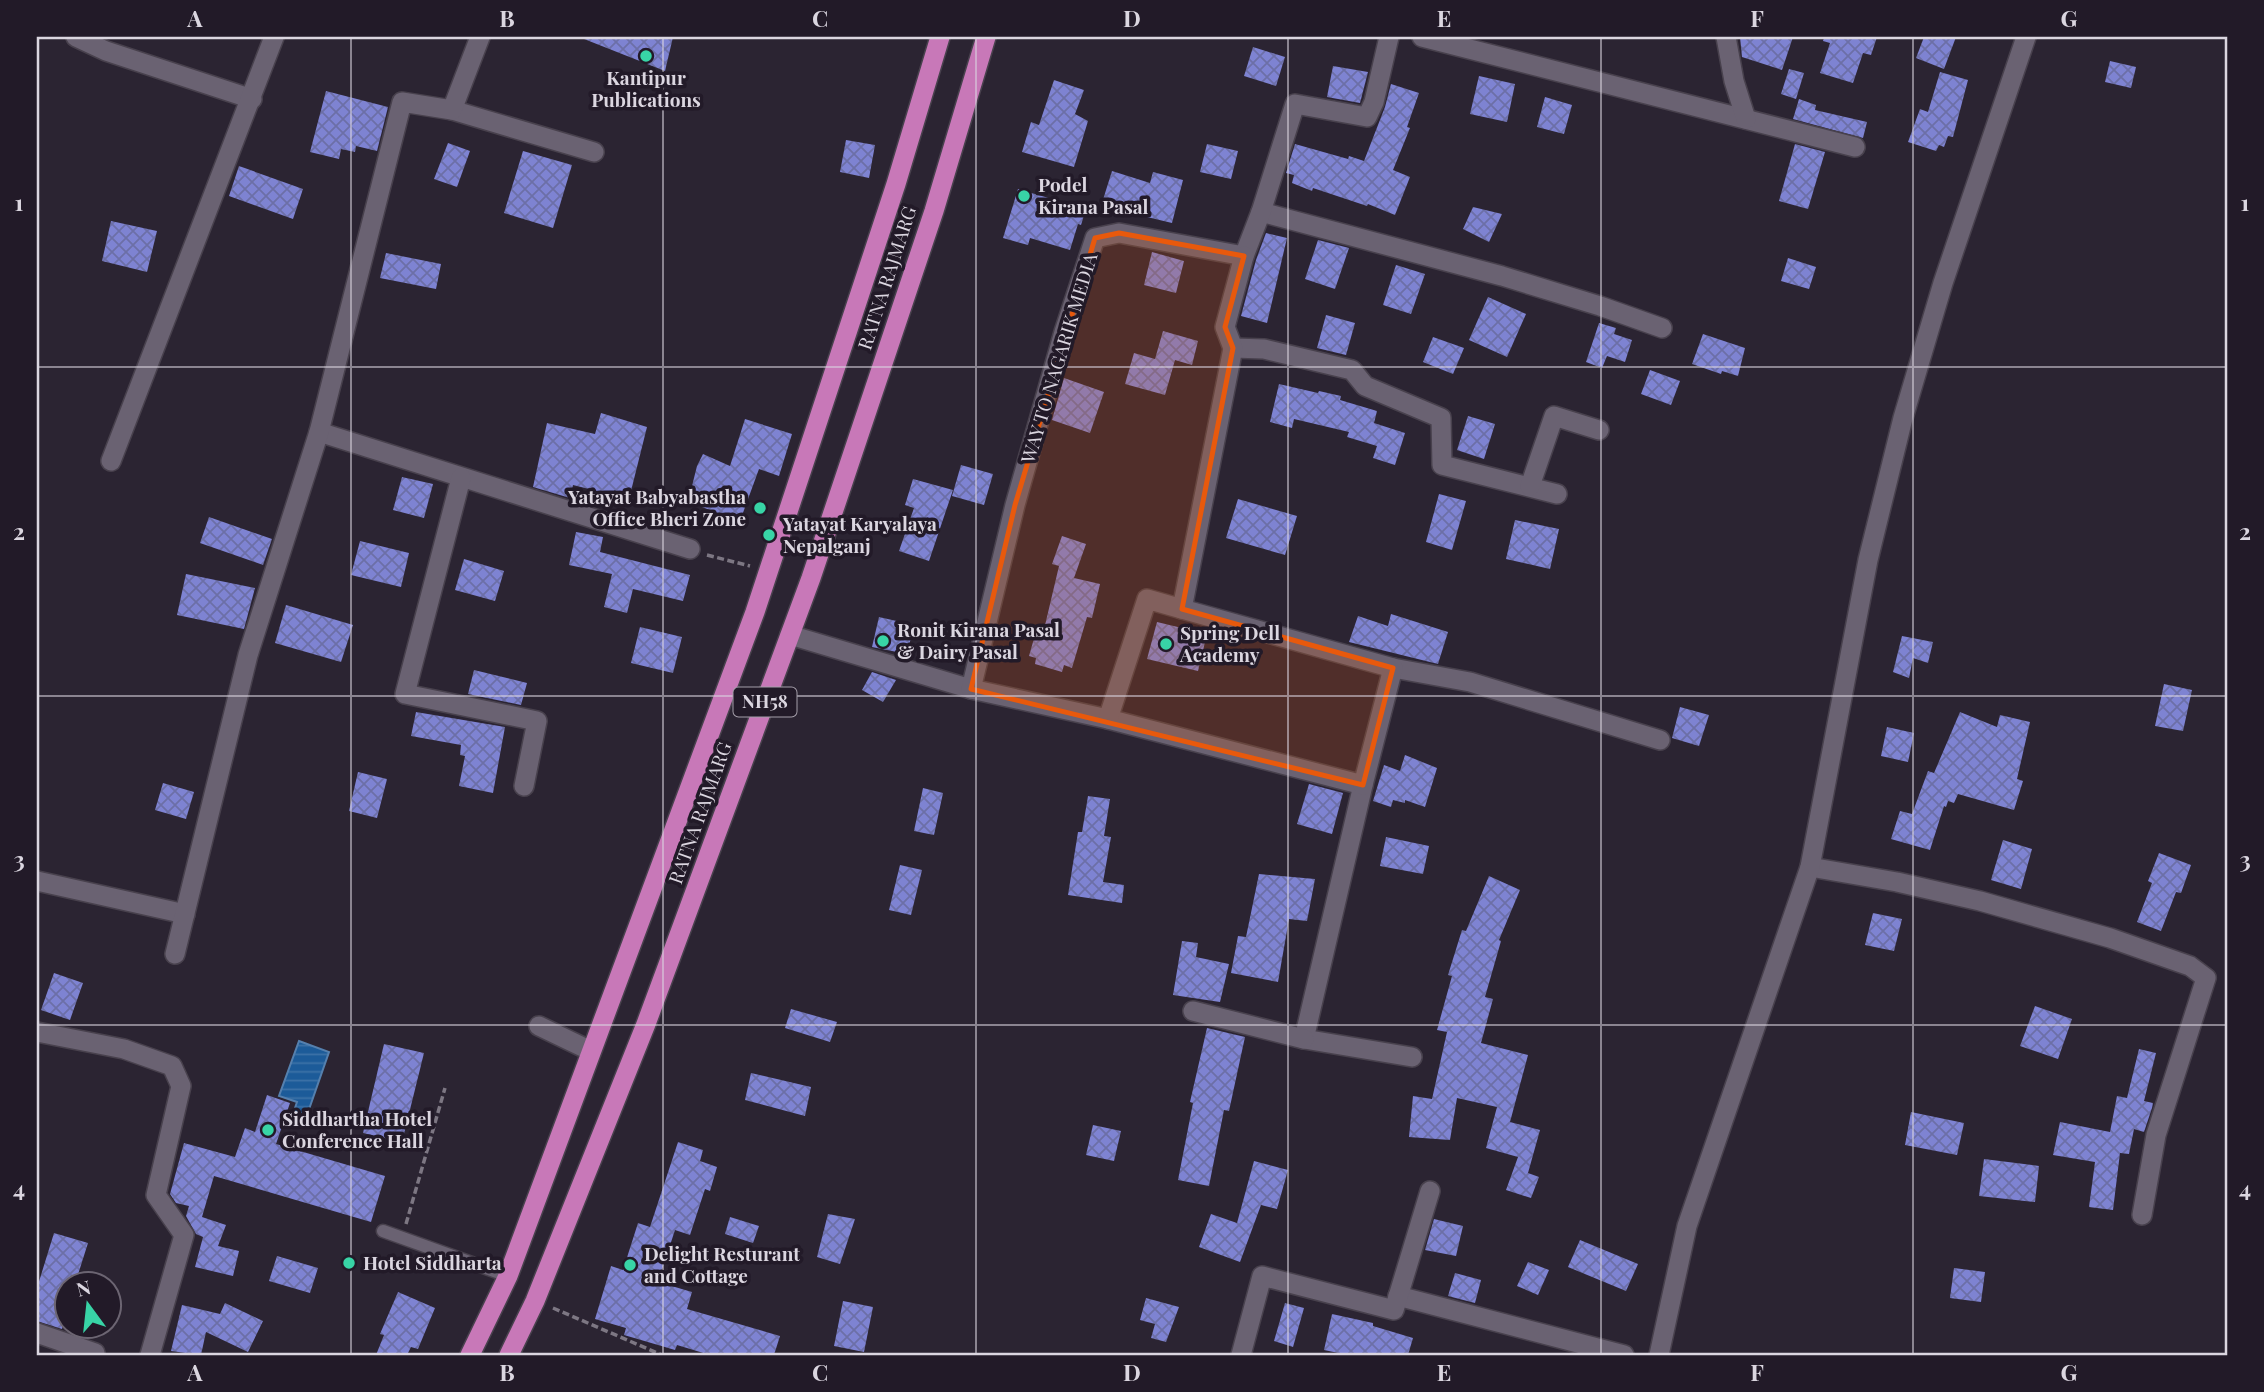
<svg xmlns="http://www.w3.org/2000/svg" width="2264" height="1392" viewBox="0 0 2264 1392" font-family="'Playfair Display',serif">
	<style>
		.water { fill: url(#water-rules); stroke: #5580ae; stroke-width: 2 }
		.building { fill: url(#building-cross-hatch) }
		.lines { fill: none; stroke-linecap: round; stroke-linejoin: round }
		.service-casing { stroke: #48414d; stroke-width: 15 }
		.minor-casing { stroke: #48414d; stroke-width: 22 }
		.trunk-casing { stroke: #48414d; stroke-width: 22 }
		.path { stroke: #7d7783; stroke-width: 3.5; stroke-dasharray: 7 3.5; stroke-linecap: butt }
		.service { stroke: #6a6272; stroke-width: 12 }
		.minor { stroke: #6a6272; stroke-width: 19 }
		.trunk { stroke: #c878b8; stroke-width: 19 }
		.marked { fill: #e8590c; fill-opacity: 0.2; stroke: #e8590c; stroke-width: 5; stroke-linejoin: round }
		.grid { fill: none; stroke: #dbd6e0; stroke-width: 2; stroke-opacity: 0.55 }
		.poi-dot { fill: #38d4a6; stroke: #221a28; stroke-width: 2.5 }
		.labels { text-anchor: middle; stroke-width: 7; stroke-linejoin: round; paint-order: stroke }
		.shield { fill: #221a28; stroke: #a49ea9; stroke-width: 2 }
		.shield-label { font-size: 18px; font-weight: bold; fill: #dbd6e0 }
		.poi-label { font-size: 19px; font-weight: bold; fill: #dbd6e0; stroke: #221a28; text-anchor: start }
		.street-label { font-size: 19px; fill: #dbd6e0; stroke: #221a28 }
		.neatline { fill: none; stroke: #dbd6e0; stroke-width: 2.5 }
		.grid-label { font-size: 23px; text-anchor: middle; font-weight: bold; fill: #dbd6e0 }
	</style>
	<defs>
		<pattern id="water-rules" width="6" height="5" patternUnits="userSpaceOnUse" patternTransform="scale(1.75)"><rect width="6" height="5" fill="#1c5b99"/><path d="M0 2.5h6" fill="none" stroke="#3c72a7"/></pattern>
		<pattern id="building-cross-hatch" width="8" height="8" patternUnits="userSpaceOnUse" patternTransform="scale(1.75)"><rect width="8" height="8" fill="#7e83d2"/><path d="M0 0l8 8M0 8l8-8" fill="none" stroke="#6c6fa7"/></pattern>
	</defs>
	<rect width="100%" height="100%" fill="#2b2432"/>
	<polygon class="water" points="299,1041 329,1052 307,1115 294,1111 297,1102 279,1096"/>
	<g class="building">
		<polygon points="579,37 673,37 665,71"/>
		<polygon points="1740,37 1793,37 1782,70 1742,57"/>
		<polygon points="1824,37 1877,37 1871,55 1863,53 1853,83 1820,73 1830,43 1823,41"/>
		<polygon points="1924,37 1956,37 1944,69 1916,58"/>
		<polygon points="1253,47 1285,57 1276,86 1244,76"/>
		<polygon points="2110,61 2136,67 2131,88 2105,82"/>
		<polygon points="1333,66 1368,72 1360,103 1327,97"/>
		<polygon points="1789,69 1804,73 1796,99 1781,94"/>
		<polygon points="1940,72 1968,80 1953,137 1948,136 1944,147 1939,145 1936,151 1908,142 1920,109 1928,112"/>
		<polygon points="1479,76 1515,84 1507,122 1470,114"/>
		<polygon points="1054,80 1084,90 1075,114 1088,121 1074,167 1022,152 1031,122 1039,125"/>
		<polygon points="1391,84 1419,93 1407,127 1410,128 1393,170 1410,177 1395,215 1368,204 1367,206 1313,188 1312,191 1292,183 1294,175 1286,173 1295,144 1348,159 1349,156 1364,161 1385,107"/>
		<polygon points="326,91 388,107 377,151 356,146 355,152 341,149 339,159 310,152"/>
		<polygon points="1545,97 1572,105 1564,134 1537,127"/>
		<polygon points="1799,99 1816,105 1815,110 1867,122 1863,138 1793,119"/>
		<polygon points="846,140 875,145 869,178 840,172"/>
		<polygon points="448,143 470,151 457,187 434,179"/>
		<polygon points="1207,144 1238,151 1231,179 1200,172"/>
		<polygon points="1795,144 1825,152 1808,209 1779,201"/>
		<polygon points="523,151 572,165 553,228 504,213"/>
		<polygon points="239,166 303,189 293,219 229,196"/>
		<polygon points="1112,171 1150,183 1153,172 1183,180 1172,223 1101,206"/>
		<polygon points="1018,189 1086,209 1081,225 1078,224 1070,250 1030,238 1028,245 1003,238"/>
		<polygon points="1473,207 1502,214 1489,242 1463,229"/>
		<polygon points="111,221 157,231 147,272 102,261"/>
		<polygon points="1266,233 1287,238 1267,323 1241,316 1256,260"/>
		<polygon points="1318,240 1349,248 1335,289 1305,279"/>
		<polygon points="1152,252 1184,261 1176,293 1144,285"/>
		<polygon points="386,253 441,264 436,289 380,278"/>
		<polygon points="1788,258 1816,267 1809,289 1781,281"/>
		<polygon points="1396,265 1425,274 1411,314 1383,305"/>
		<polygon points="1488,297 1526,314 1507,357 1469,340"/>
		<polygon points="1326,315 1355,323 1346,355 1317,348"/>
		<polygon points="1599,323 1616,328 1614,334 1632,340 1625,362 1607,356 1602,368 1586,362"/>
		<polygon points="1163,331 1198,341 1192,365 1175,360 1165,395 1125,384 1134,353 1155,359"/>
		<polygon points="1703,334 1745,348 1738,376 1722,371 1721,374 1692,364"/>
		<polygon points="1433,337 1464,348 1453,374 1423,362"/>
		<polygon points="1650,370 1680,381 1671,405 1641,394"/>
		<polygon points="1064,378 1104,392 1090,433 1052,420"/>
		<polygon points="1279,384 1318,393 1319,391 1341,396 1340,400 1377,411 1374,423 1405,433 1395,465 1373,458 1377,446 1347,437 1349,432 1294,419 1292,428 1270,422"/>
		<polygon points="601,413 647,427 629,499 573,485 570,498 533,487 547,423 595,434"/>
		<polygon points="1468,416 1495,424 1484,459 1457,450"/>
		<polygon points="745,419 792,434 779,476 759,469 740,521 688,502 697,466 703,454 730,466"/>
		<polygon points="961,465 993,474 984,505 952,496"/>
		<polygon points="402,477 433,484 424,518 393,510"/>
		<polygon points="913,479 953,490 929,561 899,551 914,508 905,505"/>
		<polygon points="1439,494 1466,501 1452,550 1426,542"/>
		<polygon points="1238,499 1297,516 1285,555 1226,538"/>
		<polygon points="209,517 272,539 263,565 200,543"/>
		<polygon points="1515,520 1559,529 1550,569 1506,559"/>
		<polygon points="576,532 603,537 600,552 690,575 683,601 633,589 627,613 604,607 612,574 569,565"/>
		<polygon points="1062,536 1086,544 1074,578 1100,584 1092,618 1087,617 1072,668 1064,665 1062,672 1035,664 1036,658 1029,656 1035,635 1042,638 1059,566 1052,564"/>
		<polygon points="360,541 409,553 401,587 351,575"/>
		<polygon points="464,559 504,571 495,601 455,590"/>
		<polygon points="186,574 255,588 244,629 177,615"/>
		<polygon points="286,605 353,625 341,662 275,643"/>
		<polygon points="1391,614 1448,632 1438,664 1349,642 1358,616 1388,626"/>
		<polygon points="879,617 914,625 907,654 872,647"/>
		<polygon points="1157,622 1207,634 1198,671 1147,659"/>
		<polygon points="640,627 682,637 673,673 631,663"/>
		<polygon points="1902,636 1933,642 1928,663 1913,658 1909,678 1893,672"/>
		<polygon points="474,670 527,683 521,705 468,694"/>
		<polygon points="872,672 896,680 883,702 862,690"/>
		<polygon points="2164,684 2192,690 2183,731 2155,726"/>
		<polygon points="1680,707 1709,715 1699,746 1672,738"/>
		<polygon points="416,712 505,727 493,793 459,786 465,756 460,755 461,745 411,736"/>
		<polygon points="1960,712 1997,727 2000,715 2030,722 2017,779 2023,781 2014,810 1958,794 1954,803 1948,801 1946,807 1944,806 1930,850 1891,839 1900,811 1912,814 1928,771 1934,773"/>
		<polygon points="1887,727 1914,733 1908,762 1881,756"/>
		<polygon points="1405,755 1437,768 1425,807 1405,800 1405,803 1393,800 1391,807 1373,801 1384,765 1400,771"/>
		<polygon points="358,772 387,779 377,818 349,811"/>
		<polygon points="163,783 194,792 186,819 155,810"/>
		<polygon points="1309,784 1343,793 1332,834 1297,824"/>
		<polygon points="923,788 943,793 934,835 914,831"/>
		<polygon points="1088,796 1110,799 1104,836 1111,837 1103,882 1124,885 1122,903 1068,895 1078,832 1082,832"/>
		<polygon points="1386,837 1429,846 1423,874 1380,866"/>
		<polygon points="2003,840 2032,849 2021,889 1991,880"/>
		<polygon points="2159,853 2191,865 2181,893 2176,892 2161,931 2137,922 2152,883 2148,881"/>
		<polygon points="900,865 922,870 911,915 889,910"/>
		<polygon points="1259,874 1315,879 1307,921 1289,919 1278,982 1231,973 1238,936 1246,937"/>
		<polygon points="1489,876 1520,890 1499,940 1501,941 1485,997 1493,999 1481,1043 1528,1055 1510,1122 1540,1130 1528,1173 1539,1177 1531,1198 1506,1190 1518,1157 1486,1148 1497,1107 1457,1098 1450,1140 1409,1137 1413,1096 1432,1099 1447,1032 1437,1030 1452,976 1448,975 1462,930 1466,931"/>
		<polygon points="1873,913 1902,919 1894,951 1865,945"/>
		<polygon points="1182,941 1198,943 1196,957 1229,964 1220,1002 1173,995"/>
		<polygon points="54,973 83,983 70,1020 41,1010"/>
		<polygon points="2035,1006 2072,1019 2058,1059 2020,1046"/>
		<polygon points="791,1009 837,1022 830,1042 785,1028"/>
		<polygon points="1207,1028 1245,1037 1229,1111 1224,1110 1209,1186 1178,1180 1193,1103 1190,1102"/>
		<polygon points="384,1044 424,1053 402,1142 363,1133"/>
		<polygon points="2139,1049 2156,1053 2144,1101 2153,1103 2152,1108 2144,1132 2134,1129 2129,1154 2120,1153 2113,1210 2089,1207 2095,1162 2053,1155 2060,1122 2110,1132 2117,1096 2127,1098"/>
		<polygon points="751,1073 811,1087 805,1116 745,1100"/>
		<polygon points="267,1095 290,1103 276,1144 385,1176 371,1222 214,1176 202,1217 226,1225 218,1246 239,1251 233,1276 195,1267 203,1237 196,1234 186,1216 189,1206 176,1203 170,1194 184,1143 235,1157 245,1128 255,1132"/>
		<polygon points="1911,1112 1964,1123 1957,1155 1905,1145"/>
		<polygon points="1093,1125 1121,1131 1114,1161 1086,1155"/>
		<polygon points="678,1142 703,1150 700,1161 717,1167 710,1191 705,1189 690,1235 675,1230 658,1282 692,1292 687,1309 780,1336 774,1355 710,1355 677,1345 675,1350 624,1335 626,1328 595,1319 611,1266 623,1270 638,1223 650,1227"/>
		<polygon points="1984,1159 2039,1166 2035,1202 1979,1196"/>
		<polygon points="1254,1161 1288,1170 1277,1209 1261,1205 1240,1262 1199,1247 1211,1214 1237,1223"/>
		<polygon points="828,1214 855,1219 840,1264 817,1257"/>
		<polygon points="730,1217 759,1226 753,1243 725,1234"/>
		<polygon points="1434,1219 1463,1226 1456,1256 1425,1250"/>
		<polygon points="54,1233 88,1243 75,1284 66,1284 66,1313 62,1329 37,1321 37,1288"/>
		<polygon points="1580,1240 1638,1264 1626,1291 1568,1267"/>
		<polygon points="277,1256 318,1268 310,1293 269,1281"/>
		<polygon points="1528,1262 1549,1270 1538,1295 1517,1286"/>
		<polygon points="1954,1268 1985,1272 1981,1302 1950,1298"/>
		<polygon points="1455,1273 1481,1280 1475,1303 1448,1296"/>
		<polygon points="398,1292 435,1308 418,1349 411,1347 407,1355 376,1355 384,1335 380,1334"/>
		<polygon points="1146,1298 1179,1307 1166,1342 1151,1338 1155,1324 1140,1320"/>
		<polygon points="843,1301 873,1307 864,1352 834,1346"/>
		<polygon points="225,1303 263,1321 248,1352 206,1332 201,1355 171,1351 182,1305 220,1314"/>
		<polygon points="1285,1303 1304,1308 1293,1347 1274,1341"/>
		<polygon points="1332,1314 1373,1323 1373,1326 1413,1338 1408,1355 1348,1355 1324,1350"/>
	</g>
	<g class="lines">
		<defs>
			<polyline id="service" points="383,1231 508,1276"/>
			<g id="minor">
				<polyline points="76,37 106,51 252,99"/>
				<polyline points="1422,37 1855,147"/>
				<polyline points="1726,37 1734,81 1746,119"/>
				<polyline points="452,110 594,152"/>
				<polyline points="1261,212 1502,276 1600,306 1662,328"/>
				<polyline points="1233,348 1264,349 1352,370 1365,386 1441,418 1442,465 1557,494"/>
				<polyline points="319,432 690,549"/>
				<polyline points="111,461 274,37"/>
				<polyline points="461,478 405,694 537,721 524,786"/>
				<polyline points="1530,486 1554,416 1599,430"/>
				<polyline points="1182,609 1393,668 1470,682 1660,740"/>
				<polyline points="790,635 971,689 1108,719 1363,785 1304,1039 1412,1057"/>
				<polyline points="971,689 1015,505 1064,332 1095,238 1119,233 1244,256 1261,212 1295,104 1367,117 1374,102 1389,37"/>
				<polyline points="1108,719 1147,599 1182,609 1233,348 1225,327 1244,256"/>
				<polyline points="1363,785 1393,668"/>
				<polyline points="1810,867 1897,882 1980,901 2110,938 2190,966 2206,978 2156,1135 2142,1215"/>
				<polyline points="37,881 185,914"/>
				<polyline points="175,954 248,655 319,432 402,102 452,110 480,37"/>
				<polyline points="1193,1011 1304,1039"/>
				<polyline points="539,1026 591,1051"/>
				<polyline points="37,1032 124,1049 172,1066 181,1086 156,1195 184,1235 150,1355"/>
				<polyline points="1398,1296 1624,1355"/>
				<polyline points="37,1333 95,1353"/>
				<polyline points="1241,1355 1262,1276 1394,1310 1430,1191"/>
				<polyline points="1659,1355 1687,1226 1810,867 1868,560 1903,418 1943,283 2026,37"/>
			</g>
			<g id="trunk">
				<polyline points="470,1355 508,1276 755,612 896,184 940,37"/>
				<polyline points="509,1355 535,1301 646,1024 811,578 934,211 986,37"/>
			</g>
		</defs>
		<use href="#service" class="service-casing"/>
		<use href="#minor" class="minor-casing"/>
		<use href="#trunk" class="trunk-casing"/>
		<g class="path">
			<polyline points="707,555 750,566"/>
			<polyline points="406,1224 445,1088"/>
			<polyline points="553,1308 662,1355"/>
		</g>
		<use href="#service" class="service"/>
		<use href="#minor" class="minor"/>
		<use href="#trunk" class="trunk"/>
	</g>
	<path class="marked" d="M 1119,233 L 1244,256 L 1225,327 L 1233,348 L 1182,609 L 1393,668 L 1363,785 L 971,689 L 1015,505 L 1095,238 Z"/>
	<path class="grid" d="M 351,37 L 351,1355M 663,37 L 663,1355M 976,37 L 976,1355M 1288,37 L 1288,1355M 1601,37 L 1601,1355M 1913,37 L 1913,1355M 37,367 L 2227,367M 37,696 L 2227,696M 37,1025 L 2227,1025"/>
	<g class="poi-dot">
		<circle cx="646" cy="56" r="7"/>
		<circle cx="1024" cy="196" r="7"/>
		<circle cx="760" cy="508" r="7"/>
		<circle cx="769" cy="535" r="7"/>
		<circle cx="883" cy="641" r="7"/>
		<circle cx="1166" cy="644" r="7"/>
		<circle cx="268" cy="1130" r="7"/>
		<circle cx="349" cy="1263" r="7"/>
		<circle cx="630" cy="1265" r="7"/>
	</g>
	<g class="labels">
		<rect class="shield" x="733.5" y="687.5" width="63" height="29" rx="5"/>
		<g class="shield-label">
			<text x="765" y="708">NH58</text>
		</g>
		<g class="poi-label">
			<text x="646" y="85" text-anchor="middle">Kantipur<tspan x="646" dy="22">Publications</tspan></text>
			<text x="1038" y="192">Podel<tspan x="1038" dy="22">Kirana Pasal</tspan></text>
			<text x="746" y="504" text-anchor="end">Yatayat Babyabastha<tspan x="746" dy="22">Office Bheri Zone</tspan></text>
			<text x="783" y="531">Yatayat Karyalaya<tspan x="783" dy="22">Nepalganj</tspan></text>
			<text x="897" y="637">Ronit Kirana Pasal<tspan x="897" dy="22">&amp; Dairy Pasal</tspan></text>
			<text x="1180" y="640">Spring Dell<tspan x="1180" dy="22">Academy</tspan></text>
			<text x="282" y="1126">Siddhartha Hotel<tspan x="282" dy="22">Conference Hall</tspan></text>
			<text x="644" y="1261">Delight Resturant<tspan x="644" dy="22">and Cottage</tspan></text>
			<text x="363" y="1270">Hotel Siddharta</text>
		</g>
		<g class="street-label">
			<text transform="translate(887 278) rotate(-72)" y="7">RATNA RAJMARG</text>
			<text transform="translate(1059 358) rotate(-73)" y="7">WAY TO NAGARIK MEDIA</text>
			<text transform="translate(700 813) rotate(-70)" y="7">RATNA RAJMARG</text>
		</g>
	</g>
	<rect width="2264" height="1392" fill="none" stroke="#221a28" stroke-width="77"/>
	<g transform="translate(88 1305) rotate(345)"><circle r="33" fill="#221a28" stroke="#6c6572" stroke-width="2"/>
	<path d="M0-5L12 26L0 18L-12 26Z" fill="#38d4a6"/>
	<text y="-10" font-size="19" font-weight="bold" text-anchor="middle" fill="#dbd6e0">N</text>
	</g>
	<rect x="38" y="38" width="2188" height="1316" class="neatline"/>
	<g class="grid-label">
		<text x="195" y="27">A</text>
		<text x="507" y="27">B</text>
		<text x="820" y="27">C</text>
		<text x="1132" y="27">D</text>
		<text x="1444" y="27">E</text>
		<text x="1757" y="27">F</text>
		<text x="2069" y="27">G</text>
		<text x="19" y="211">1</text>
		<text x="2245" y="211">1</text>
		<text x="19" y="540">2</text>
		<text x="2245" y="540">2</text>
		<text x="19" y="868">3</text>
		<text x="2245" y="868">3</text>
		<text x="19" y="1197">4</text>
		<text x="2245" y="1197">4</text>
		<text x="195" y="1381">A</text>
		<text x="507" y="1381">B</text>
		<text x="820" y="1381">C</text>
		<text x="1132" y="1381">D</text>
		<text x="1444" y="1381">E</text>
		<text x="1757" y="1381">F</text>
		<text x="2069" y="1381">G</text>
	</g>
</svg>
